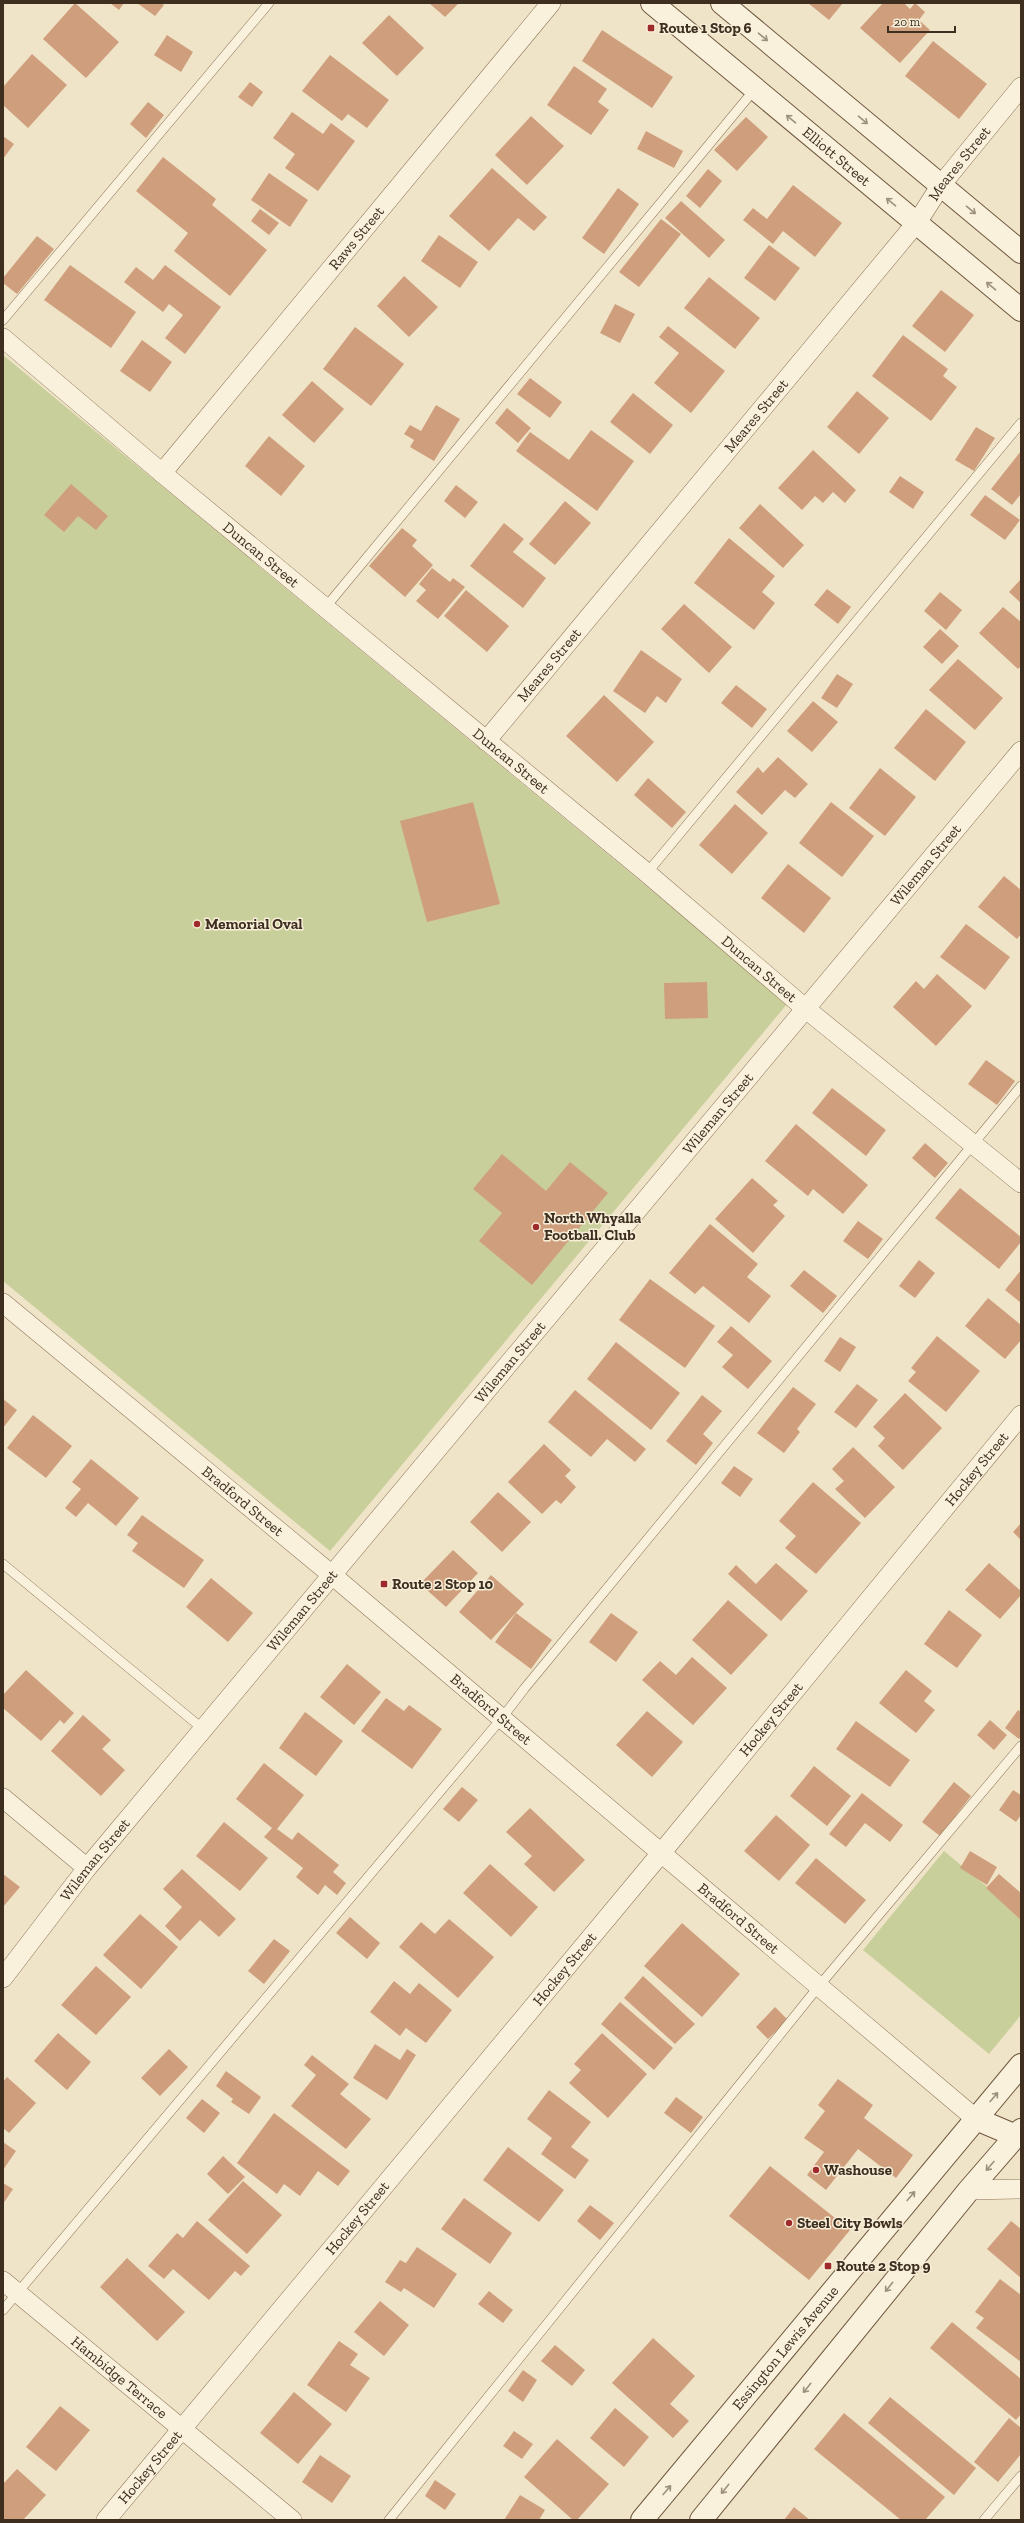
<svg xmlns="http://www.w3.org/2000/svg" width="1024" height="2523" viewBox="0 0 1024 2523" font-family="'Zilla Slab',serif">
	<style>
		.green { fill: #c9cf9b }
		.building { fill: #cf9f7d }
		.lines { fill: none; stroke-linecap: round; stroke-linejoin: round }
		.lane-casing { stroke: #8d765c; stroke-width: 10 }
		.street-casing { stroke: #8d765c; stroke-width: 20 }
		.secondary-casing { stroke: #6f573f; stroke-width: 24 }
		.lane { stroke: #faf1dc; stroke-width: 9 }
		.street { stroke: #faf1dc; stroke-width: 19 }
		.secondary { stroke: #faf1dc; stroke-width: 22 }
		.oneway { stroke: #9c907e }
		.poi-dot { fill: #9e2a2b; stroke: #f7eed8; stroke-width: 1.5 }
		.labels { text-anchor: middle; stroke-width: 3; stroke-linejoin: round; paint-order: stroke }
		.poi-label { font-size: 15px; font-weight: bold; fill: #3d2e20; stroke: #f7eed8; text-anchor: start }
		.street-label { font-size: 15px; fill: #3d2e20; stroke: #f7eed8 }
	</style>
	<rect width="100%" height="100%" fill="#f0e4c8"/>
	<g class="green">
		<polygon points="3,355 788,1003 330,1551 3,1281"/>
		<polygon points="944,1851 1021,1915 1021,2015 989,2054 863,1950"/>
	</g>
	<g class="building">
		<polygon points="75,3 119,42 86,78 43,39"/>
		<polygon points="110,3 124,3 119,10"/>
		<polygon points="137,3 161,3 164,5 155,16"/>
		<polygon points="429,3 459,3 445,17"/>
		<polygon points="808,3 843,3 829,20"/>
		<polygon points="883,3 904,3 910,9 915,3 925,12 919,20 930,30 900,63 860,28"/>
		<polygon points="389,15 424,48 397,76 362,43"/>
		<polygon points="602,30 673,77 652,108 582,61"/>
		<polygon points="167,35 193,52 181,72 154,55"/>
		<polygon points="933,41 987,84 959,119 905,76"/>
		<polygon points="32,54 67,85 28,128 3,105 3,87"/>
		<polygon points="330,55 389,100 367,128 348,114 342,121 302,91"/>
		<polygon points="574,66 607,89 598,102 609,110 591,135 547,105"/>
		<polygon points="250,82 263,92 252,107 238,97"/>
		<polygon points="148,102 164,115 146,138 130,124"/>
		<polygon points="292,112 323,134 331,123 355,141 318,191 285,168 295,154 273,138"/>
		<polygon points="531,116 564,146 527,185 495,155"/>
		<polygon points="746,117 768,137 737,171 714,150"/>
		<polygon points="646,131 683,151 674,168 637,149"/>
		<polygon points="3,136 14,144 3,159"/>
		<polygon points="163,157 216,199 212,205 267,250 230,296 174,251 188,233 136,191"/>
		<polygon points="492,168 547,217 534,231 518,218 489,251 449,216"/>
		<polygon points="708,169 722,181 700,208 686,196"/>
		<polygon points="269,173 308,200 290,227 251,200"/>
		<polygon points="793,185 842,223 815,257 783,231 773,244 743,220 753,208 767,219"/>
		<polygon points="618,188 639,204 604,254 582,238"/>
		<polygon points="681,201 725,240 709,258 665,218"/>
		<polygon points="260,209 279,223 269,235 251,221"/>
		<polygon points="661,219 681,234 639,287 619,272"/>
		<polygon points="439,235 478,262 460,288 421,261"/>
		<polygon points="37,236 54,249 17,294 3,283 3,278"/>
		<polygon points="769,245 800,268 775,301 744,278"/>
		<polygon points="70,265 136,312 111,348 44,300"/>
		<polygon points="165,265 221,307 185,354 165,338 183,315 169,304 163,312 124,282 136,267 153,280"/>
		<polygon points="404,276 438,307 409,337 377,306"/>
		<polygon points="709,277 760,318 735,349 684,308"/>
		<polygon points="941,290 974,315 945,352 912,326"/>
		<polygon points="615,304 635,314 620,343 600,333"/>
		<polygon points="668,326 725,371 691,413 654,383 679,353 659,337"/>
		<polygon points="355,327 404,364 371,406 323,369"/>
		<polygon points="903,335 948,369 943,376 957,387 931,421 872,376"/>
		<polygon points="142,340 172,362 150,392 120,371"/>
		<polygon points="530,378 562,402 550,418 517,394"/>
		<polygon points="312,381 344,409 314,443 282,415"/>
		<polygon points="857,391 889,418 859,454 827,427"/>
		<polygon points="633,393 673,425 650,454 610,422"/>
		<polygon points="436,405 460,419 434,461 410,447 414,440 404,434 410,425 421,431"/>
		<polygon points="507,408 531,428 518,443 495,423"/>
		<polygon points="976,427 995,438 974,471 955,460"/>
		<polygon points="591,430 634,461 597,511 516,451 530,432 569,460"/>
		<polygon points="269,436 305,466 281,496 245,466"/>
		<polygon points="813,450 856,490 845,503 833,492 823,503 815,496 802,510 778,488"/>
		<polygon points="1021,451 1021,494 1012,505 991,489"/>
		<polygon points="900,476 924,492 913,509 889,492"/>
		<polygon points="71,484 108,516 96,530 78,516 64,532 44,515"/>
		<polygon points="456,485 478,502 465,518 444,501"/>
		<polygon points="985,495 1020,520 1005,540 970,515"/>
		<polygon points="565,501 591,523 555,565 529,544"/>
		<polygon points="760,504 804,545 783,568 739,528"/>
		<polygon points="504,523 524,539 513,552 546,578 523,608 470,566"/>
		<polygon points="402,528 417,540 412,546 433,565 405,597 369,566"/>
		<polygon points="729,538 775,576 762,592 775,603 754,630 694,583"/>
		<polygon points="432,568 450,582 453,578 465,587 438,619 416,601 426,590 419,584"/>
		<polygon points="1021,579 1021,603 1009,592"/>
		<polygon points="827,589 851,607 838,624 814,605"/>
		<polygon points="466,590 509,626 487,652 444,616"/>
		<polygon points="940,592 962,610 946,630 924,611"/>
		<polygon points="684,604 732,647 709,673 661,629"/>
		<polygon points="1003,607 1021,622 1021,666 1018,669 979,633"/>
		<polygon points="940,629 959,646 942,664 923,647"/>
		<polygon points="641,650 682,679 666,703 657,696 645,713 613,691"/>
		<polygon points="958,659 1003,698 975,730 929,690"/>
		<polygon points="837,674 853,684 837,708 821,698"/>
		<polygon points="736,685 767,709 752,728 721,703"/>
		<polygon points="604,695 654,742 617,782 566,736"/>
		<polygon points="813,701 838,722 812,752 787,731"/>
		<polygon points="926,709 966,742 935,781 894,748"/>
		<polygon points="778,757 808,784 795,798 785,790 762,815 736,792 758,767 763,773"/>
		<polygon points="880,768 916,797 885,836 849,808"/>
		<polygon points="648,778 686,812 672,828 634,795"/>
		<polygon points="473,802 500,904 427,922 400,821"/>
		<polygon points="831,802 874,836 842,877 799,843"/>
		<polygon points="735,804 768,833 732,874 699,845"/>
		<polygon points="788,864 831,898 804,933 761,898"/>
		<polygon points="1004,876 1021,890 1021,934 1017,939 978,907"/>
		<polygon points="966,924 1010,957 985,990 940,957"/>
		<polygon points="937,974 972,1006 936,1046 893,1007 916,981 924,989"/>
		<polygon points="707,982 708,1018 665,1019 664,983"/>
		<polygon points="986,1060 1015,1081 997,1105 968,1084"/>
		<polygon points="832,1088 886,1130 866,1156 812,1113"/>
		<polygon points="796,1124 868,1185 843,1214 813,1189 808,1196 765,1161"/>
		<polygon points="925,1143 948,1163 935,1178 912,1158"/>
		<polygon points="502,1154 546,1191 570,1162 608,1193 532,1285 479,1241 502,1213 473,1189"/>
		<polygon points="752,1178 778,1201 773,1205 785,1216 753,1253 715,1219"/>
		<polygon points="960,1188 1021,1237 1021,1242 999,1269 935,1218"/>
		<polygon points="858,1221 883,1239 868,1259 843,1241"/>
		<polygon points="710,1224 758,1264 747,1277 771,1296 749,1323 703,1286 695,1294 669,1273"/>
		<polygon points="919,1260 935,1273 915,1298 899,1286"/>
		<polygon points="804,1270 837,1296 823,1313 790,1286"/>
		<polygon points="1021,1270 1021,1303 1005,1290"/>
		<polygon points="650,1279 715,1326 685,1368 619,1320"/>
		<polygon points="988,1298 1021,1325 1021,1340 1005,1359 965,1326"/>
		<polygon points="731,1326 772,1361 748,1389 722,1367 733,1355 717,1342"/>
		<polygon points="937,1336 980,1371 946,1412 908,1381 916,1372 911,1368"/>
		<polygon points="840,1337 856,1347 840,1372 824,1361"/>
		<polygon points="616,1342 680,1393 651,1430 587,1379"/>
		<polygon points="857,1384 878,1400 856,1428 834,1412"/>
		<polygon points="793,1387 816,1404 797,1429 800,1432 784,1453 757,1433"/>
		<polygon points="575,1390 646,1449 635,1462 607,1439 591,1457 548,1422"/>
		<polygon points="905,1393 942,1428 903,1470 878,1446 885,1438 873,1427"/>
		<polygon points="702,1395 722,1411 703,1434 713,1443 696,1465 666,1441"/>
		<polygon points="3,1399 17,1410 3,1428"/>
		<polygon points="33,1415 72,1446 46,1478 7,1448"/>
		<polygon points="544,1444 571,1470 565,1476 576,1487 561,1504 556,1500 542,1514 508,1482"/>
		<polygon points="853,1447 895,1487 865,1518 835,1489 844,1481 832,1469"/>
		<polygon points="91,1459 139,1498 116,1526 88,1503 76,1517 65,1508 81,1489 72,1482"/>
		<polygon points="734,1466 753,1479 740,1497 721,1483"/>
		<polygon points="813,1482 861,1523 816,1574 785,1548 796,1536 779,1521"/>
		<polygon points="498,1492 531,1522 502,1552 470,1522"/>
		<polygon points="142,1515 204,1560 184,1588 132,1551 138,1543 127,1535"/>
		<polygon points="1021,1523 1021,1540 1013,1532"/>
		<polygon points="453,1550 478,1573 446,1607 420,1584"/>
		<polygon points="776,1563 808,1591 781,1621 728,1574 736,1565 756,1584"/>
		<polygon points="989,1563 1021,1591 1021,1595 1000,1619 965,1590"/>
		<polygon points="491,1575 524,1604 491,1640 459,1612"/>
		<polygon points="211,1578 253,1613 228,1642 186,1607"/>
		<polygon points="728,1600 768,1635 731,1675 692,1640"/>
		<polygon points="949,1610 982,1635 957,1668 924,1644"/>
		<polygon points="516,1613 552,1640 531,1669 495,1642"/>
		<polygon points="611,1613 638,1632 616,1662 589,1642"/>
		<polygon points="692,1657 727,1688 693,1725 642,1680 660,1661 676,1675"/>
		<polygon points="347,1664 381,1692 354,1725 320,1697"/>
		<polygon points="26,1670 74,1713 64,1724 60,1720 41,1741 3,1708 3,1695"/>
		<polygon points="906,1670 932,1691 924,1701 935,1710 916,1733 879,1703"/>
		<polygon points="386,1698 404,1711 409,1705 442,1729 412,1769 361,1731"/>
		<polygon points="1018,1710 1021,1712 1021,1736 1019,1739 1005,1728"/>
		<polygon points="647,1711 683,1742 652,1777 616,1745"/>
		<polygon points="305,1712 343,1741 316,1776 279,1748"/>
		<polygon points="83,1715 111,1740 102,1749 125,1770 101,1796 51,1751"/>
		<polygon points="990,1720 1007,1735 994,1750 977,1735"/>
		<polygon points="856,1721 910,1760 890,1787 836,1749"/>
		<polygon points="264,1763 304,1795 277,1829 292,1840 298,1832 339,1865 333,1872 346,1883 337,1895 325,1885 318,1895 296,1877 303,1868 264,1837 272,1828 236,1799"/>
		<polygon points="814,1766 851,1796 827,1826 790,1796"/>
		<polygon points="954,1782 971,1796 940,1836 922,1822"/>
		<polygon points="462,1787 478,1800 459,1822 443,1809"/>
		<polygon points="1013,1790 1021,1795 1021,1815 1016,1822 999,1810"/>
		<polygon points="862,1793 903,1825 890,1842 865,1823 846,1847 829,1834"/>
		<polygon points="530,1808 585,1860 554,1892 524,1864 532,1856 506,1832"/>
		<polygon points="776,1815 810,1845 779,1881 744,1851"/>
		<polygon points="224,1822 268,1858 240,1891 196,1856"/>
		<polygon points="970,1851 997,1867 987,1885 960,1868"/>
		<polygon points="816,1858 866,1900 845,1924 795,1883"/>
		<polygon points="490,1864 538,1907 511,1937 463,1893"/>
		<polygon points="182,1869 236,1919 219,1937 200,1920 180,1941 165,1926 182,1907 163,1889"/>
		<polygon points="3,1874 20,1887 3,1907"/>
		<polygon points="999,1874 1021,1893 1021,1920 986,1888"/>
		<polygon points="140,1914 178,1947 141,1989 103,1955"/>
		<polygon points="350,1917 380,1943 367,1959 336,1933"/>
		<polygon points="449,1919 494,1957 458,1998 399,1947 421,1922 435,1934"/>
		<polygon points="682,1923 740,1974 702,2017 644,1966"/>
		<polygon points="274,1939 290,1951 264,1984 248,1971"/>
		<polygon points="96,1966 131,1997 96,2035 61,2005"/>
		<polygon points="643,1976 695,2024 675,2044 624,1998"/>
		<polygon points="394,1981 410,1994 419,1983 452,2010 426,2043 406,2028 400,2036 370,2012"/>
		<polygon points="620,2002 673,2048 654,2070 601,2024"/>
		<polygon points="775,2007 788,2020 768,2039 756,2027"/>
		<polygon points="58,2033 91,2062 67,2090 34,2061"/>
		<polygon points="602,2033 647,2074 608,2118 569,2083 581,2070 574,2064"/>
		<polygon points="375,2044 400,2060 407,2049 416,2055 387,2100 353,2078"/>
		<polygon points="169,2049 188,2067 160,2096 141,2078"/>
		<polygon points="312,2055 349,2084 340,2094 371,2119 346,2149 291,2106 316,2075 304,2065"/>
		<polygon points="226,2071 261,2097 249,2114 231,2102 233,2099 216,2086"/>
		<polygon points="7,2077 36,2103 9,2133 3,2128 3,2082"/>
		<polygon points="838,2079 873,2105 864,2118 913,2155 896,2178 858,2149 826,2190 807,2175 824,2152 804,2138 825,2111 818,2105"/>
		<polygon points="549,2090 591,2122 571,2147 589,2160 575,2179 541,2154 552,2138 527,2119"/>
		<polygon points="676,2097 703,2117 691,2133 664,2113"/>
		<polygon points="202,2099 220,2113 204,2133 186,2118"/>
		<polygon points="274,2113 350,2171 338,2186 318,2171 300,2196 284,2184 277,2194 237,2163"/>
		<polygon points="3,2142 16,2151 3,2170"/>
		<polygon points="508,2147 564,2190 539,2222 483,2180"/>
		<polygon points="223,2156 245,2177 228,2194 207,2174"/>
		<polygon points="770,2166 850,2230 809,2280 729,2216"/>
		<polygon points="243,2181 282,2215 247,2254 208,2220"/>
		<polygon points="3,2183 13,2189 3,2204"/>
		<polygon points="464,2198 512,2233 490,2264 441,2229"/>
		<polygon points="590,2205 614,2223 600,2240 577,2221"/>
		<polygon points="197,2221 250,2266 241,2276 235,2271 209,2300 173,2269 164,2279 148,2266 177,2233 183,2238"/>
		<polygon points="1011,2221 1021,2229 1021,2278 987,2249"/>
		<polygon points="417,2247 457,2274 434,2308 404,2288 401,2292 385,2282 400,2260 406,2263"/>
		<polygon points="127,2258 185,2312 157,2341 100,2287"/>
		<polygon points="1000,2279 1021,2295 1021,2362 976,2328 984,2318 975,2312"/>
		<polygon points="489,2291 513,2310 503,2323 478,2304"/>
		<polygon points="380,2301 409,2325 384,2356 354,2332"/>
		<polygon points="952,2322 1021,2379 1021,2414 1016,2420 930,2348"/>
		<polygon points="653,2338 695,2376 670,2404 689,2421 673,2438 612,2383"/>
		<polygon points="339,2341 358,2354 350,2365 370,2378 346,2412 307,2385"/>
		<polygon points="555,2345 585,2370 572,2386 541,2361"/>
		<polygon points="523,2370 537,2380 523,2402 508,2391"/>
		<polygon points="294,2392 332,2424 298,2464 260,2433"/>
		<polygon points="890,2397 976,2468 954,2495 868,2423"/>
		<polygon points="60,2406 90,2430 56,2471 26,2447"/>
		<polygon points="615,2408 649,2437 624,2467 590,2438"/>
		<polygon points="844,2413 945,2497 925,2520 901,2520 814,2449"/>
		<polygon points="1009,2418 1021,2428 1021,2454 998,2482 974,2462"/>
		<polygon points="514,2431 533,2444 522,2459 503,2446"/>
		<polygon points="557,2439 609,2484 577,2520 573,2520 524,2477"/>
		<polygon points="320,2455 351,2476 332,2503 302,2482"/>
		<polygon points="17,2469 46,2495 23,2520 3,2520 3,2484"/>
		<polygon points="435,2480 456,2494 445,2510 425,2496"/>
		<polygon points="520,2495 545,2510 539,2520 504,2520"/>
		<polygon points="794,2507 810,2520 784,2520"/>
	</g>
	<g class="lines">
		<defs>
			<g id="lane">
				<polyline points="3,320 269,3"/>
				<polyline points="325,608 755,89"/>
				<polyline points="647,873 1021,423"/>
				<polyline points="3,1564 203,1729"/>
				<polyline points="3,2310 502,1718 524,1689 1021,1086"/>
				<polyline points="389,2520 819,1986 1021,1746"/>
				<polyline points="984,2520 1021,2476"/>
			</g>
			<g id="street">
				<path id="s1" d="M 3,338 L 162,473 L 647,873 L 806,1009 L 1021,1183"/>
				<path id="s2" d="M 162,473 L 551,3"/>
				<path id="s3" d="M 486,741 L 918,221 L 941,185 L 1021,87"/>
				<path id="s4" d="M 3,1303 L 332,1575 L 976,2119"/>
				<polyline points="3,1798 87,1868"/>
				<path id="s5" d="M 3,1978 L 87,1868 L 1021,751"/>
				<polyline points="969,2190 1021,2189"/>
				<path id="s6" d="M 3,2281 L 292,2520"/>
				<path id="s7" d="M 106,2520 L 662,1852 L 1021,1415"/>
			</g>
			<g id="secondary">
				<path id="s8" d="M 652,3 L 1021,310"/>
				<polyline points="722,3 1021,252"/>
				<polyline points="976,2119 1016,2136"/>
				<path id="s9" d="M 642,2520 L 1021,2065"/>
				<polyline points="701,2520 969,2190 1021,2130"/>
			</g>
		</defs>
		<use href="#lane" class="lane-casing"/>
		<use href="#street" class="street-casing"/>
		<use href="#secondary" class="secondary-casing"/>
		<use href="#lane" class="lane"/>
		<use href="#street" class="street"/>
		<use href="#secondary" class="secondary"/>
	</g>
	<defs><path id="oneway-shaft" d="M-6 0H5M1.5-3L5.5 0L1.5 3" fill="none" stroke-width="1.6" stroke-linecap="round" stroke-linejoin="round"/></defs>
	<g class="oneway">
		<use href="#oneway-shaft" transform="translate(763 37) rotate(40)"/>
		<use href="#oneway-shaft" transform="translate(791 119) rotate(-140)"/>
		<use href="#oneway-shaft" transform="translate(863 120) rotate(40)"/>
		<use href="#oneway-shaft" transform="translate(891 202) rotate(-140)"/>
		<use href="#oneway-shaft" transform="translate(971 210) rotate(40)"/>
		<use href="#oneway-shaft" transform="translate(991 286) rotate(-140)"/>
		<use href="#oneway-shaft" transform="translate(994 2097) rotate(-50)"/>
		<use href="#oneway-shaft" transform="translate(990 2166) rotate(131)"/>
		<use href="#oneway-shaft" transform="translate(911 2196) rotate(-50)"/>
		<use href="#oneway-shaft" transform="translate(889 2287) rotate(129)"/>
		<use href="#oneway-shaft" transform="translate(807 2388) rotate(129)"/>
		<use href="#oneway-shaft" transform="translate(725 2489) rotate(129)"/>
		<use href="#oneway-shaft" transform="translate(667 2490) rotate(-50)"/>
	</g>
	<g class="poi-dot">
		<rect x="647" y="24" width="8" height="8" rx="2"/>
		<circle cx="197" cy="924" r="4"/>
		<circle cx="536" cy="1227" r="4"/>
		<rect x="380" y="1580" width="8" height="8" rx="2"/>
		<circle cx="816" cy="2170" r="4"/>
		<circle cx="789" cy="2223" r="4"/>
		<rect x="824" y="2262" width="8" height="8" rx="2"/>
	</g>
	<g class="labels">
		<g class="poi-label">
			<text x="659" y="33">Route 1 Stop 6</text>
			<text x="205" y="929">Memorial Oval</text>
			<text x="544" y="1223">North Whyalla<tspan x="544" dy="17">Football. Club</tspan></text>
			<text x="392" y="1589">Route 2 Stop 10</text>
			<text x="824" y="2175">Washouse</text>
			<text x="797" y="2228">Steel City Bowls</text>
			<text x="836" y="2271">Route 2 Stop 9</text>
		</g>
		<g class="street-label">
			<text dy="5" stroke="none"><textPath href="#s8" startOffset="240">Elliott Street</textPath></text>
			<text dy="5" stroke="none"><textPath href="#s3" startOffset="747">Meares Street</textPath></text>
			<text dy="5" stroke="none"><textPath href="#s2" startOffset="305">Raws Street</textPath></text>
			<text dy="5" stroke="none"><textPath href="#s3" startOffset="423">Meares Street</textPath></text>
			<text dy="5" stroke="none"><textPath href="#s1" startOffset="337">Duncan Street</textPath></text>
			<text dy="5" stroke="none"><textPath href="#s3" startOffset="99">Meares Street</textPath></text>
			<text dy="5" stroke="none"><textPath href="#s1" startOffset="661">Duncan Street</textPath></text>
			<text dy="5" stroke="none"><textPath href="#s5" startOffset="1446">Wileman Street</textPath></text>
			<text dy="5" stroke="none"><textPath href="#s1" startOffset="985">Duncan Street</textPath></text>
			<text dy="5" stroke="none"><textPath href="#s5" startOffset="1122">Wileman Street</textPath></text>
			<text dy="5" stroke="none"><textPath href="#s5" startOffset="798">Wileman Street</textPath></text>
			<text dy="5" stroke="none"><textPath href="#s7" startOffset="1365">Hockey Street</textPath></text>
			<text dy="5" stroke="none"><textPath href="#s4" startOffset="311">Bradford Street</textPath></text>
			<text dy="5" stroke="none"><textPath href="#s5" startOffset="474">Wileman Street</textPath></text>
			<text dy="5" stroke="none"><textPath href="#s4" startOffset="635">Bradford Street</textPath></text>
			<text dy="5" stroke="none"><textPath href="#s7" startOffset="1041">Hockey Street</textPath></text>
			<text dy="5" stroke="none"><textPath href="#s5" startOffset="150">Wileman Street</textPath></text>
			<text dy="5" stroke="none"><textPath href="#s4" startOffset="959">Bradford Street</textPath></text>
			<text dy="5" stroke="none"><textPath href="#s7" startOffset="717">Hockey Street</textPath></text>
			<text dy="5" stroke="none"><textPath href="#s7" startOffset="393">Hockey Street</textPath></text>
			<text dy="5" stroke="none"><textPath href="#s9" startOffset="224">Essington Lewis Avenue</textPath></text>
			<text dy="5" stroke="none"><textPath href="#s6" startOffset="151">Hambidge Terrace</textPath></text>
			<text dy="5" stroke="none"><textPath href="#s7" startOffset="69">Hockey Street</textPath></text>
		</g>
	</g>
	<rect width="1024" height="2523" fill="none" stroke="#3d2e20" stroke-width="8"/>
	<path d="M888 26v6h67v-6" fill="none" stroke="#3d2e20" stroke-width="2"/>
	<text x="894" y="26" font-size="12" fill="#3d2e20" stroke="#f7eed8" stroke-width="3" paint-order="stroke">20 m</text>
</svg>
